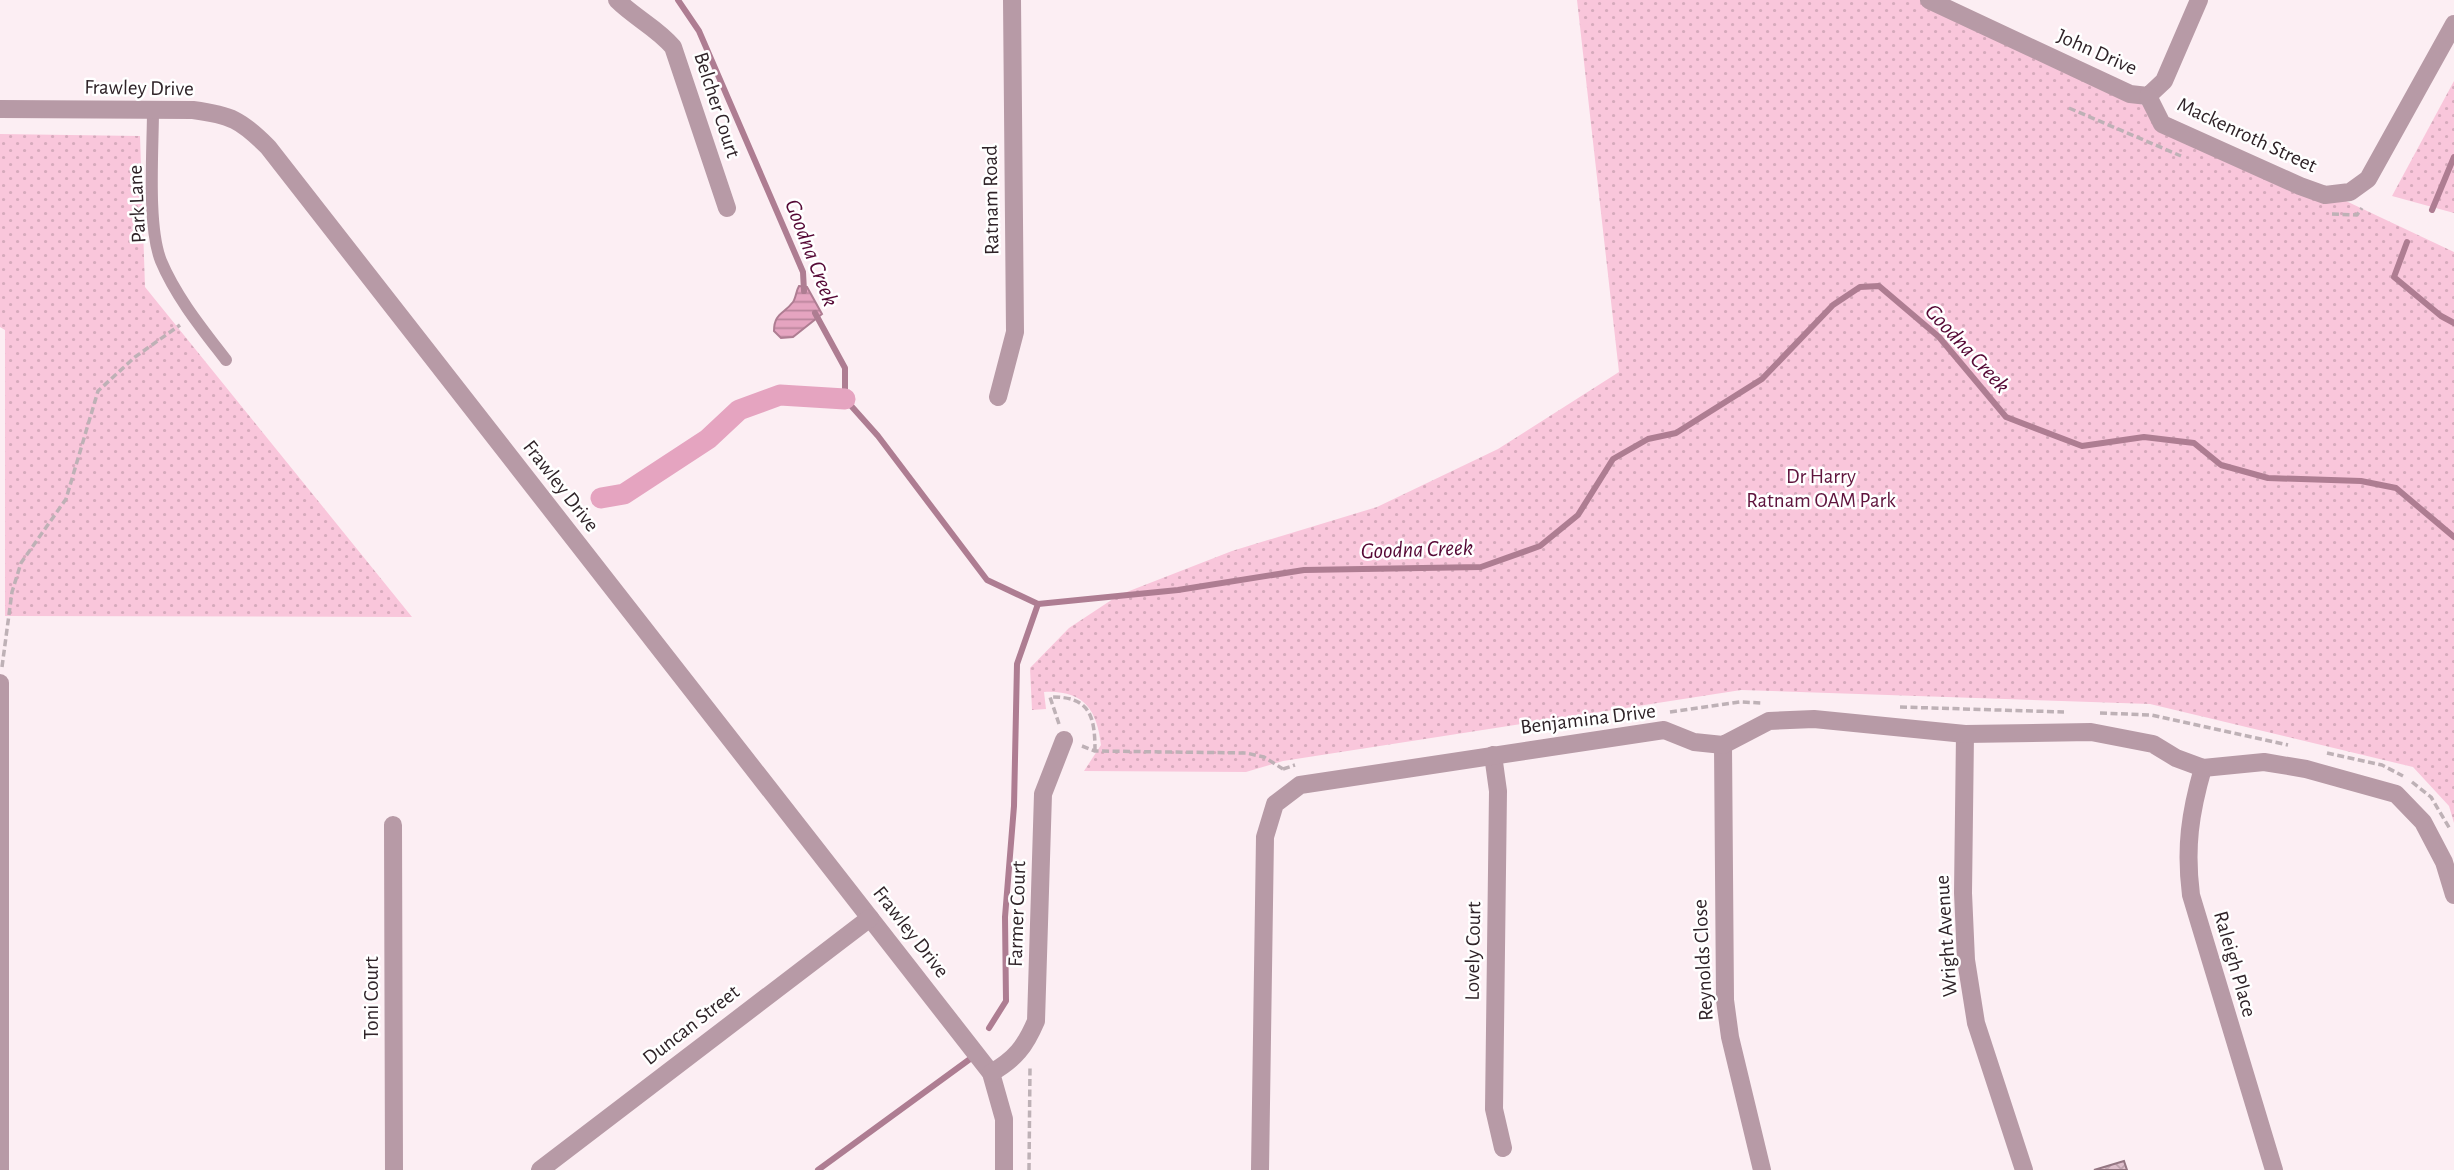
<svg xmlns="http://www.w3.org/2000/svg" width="2454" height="1170" font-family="'Alegreya Sans',sans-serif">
  <defs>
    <pattern id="park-dots" width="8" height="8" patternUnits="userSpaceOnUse" patternTransform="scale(1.75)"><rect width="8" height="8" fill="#f9c6db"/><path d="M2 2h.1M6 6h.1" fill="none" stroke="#d6aabc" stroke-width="1.8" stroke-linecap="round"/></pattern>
    <pattern id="water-rules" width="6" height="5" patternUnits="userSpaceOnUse" patternTransform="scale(1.75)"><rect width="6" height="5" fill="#e5a4c0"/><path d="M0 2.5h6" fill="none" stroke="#ba859c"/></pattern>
    <pattern id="building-cross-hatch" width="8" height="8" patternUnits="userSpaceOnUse" patternTransform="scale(1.75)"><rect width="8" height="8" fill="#debecb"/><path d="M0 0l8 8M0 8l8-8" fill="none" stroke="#bfa3ae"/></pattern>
  </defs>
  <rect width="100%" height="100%" fill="#fceef3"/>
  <g fill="url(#park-dots)">
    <path d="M1577,0H1920L2454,252V823L2449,806L2413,767L2150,704L1741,690L1283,761L1246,772L1084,771L1101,745C1097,709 1083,690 1044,692L1046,709L1032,710L1030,668L1069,628L1119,595L1232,551L1377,507L1498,449L1619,372Z"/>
    <polygon points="2454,81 2454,213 2392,196"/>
    <polygon points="0,134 140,136 145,287 412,617 5,616 5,330 0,327"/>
  </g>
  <path fill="url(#water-rules)" stroke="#ae7d92" stroke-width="2" d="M799,286L807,287L822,314L793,337L781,338L774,331C774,313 784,314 793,302C796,298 796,291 799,286Z"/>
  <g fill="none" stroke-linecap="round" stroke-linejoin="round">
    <g stroke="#ae7d92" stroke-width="6">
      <polyline points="678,0 699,31 803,272 804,291"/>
      <polyline points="2432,210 2454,157"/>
      <polyline points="2407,242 2394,277 2441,316 2454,323"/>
      <polyline points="815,313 845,368 845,399 878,436 987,580 1038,604 1178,590 1304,570 1481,567 1540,546 1578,515 1613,459 1648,439 1676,433 1762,379 1833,305 1860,287 1879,286 1939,337 2006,417 2082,446 2144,437 2194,443 2221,465 2268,478 2361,481 2396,488 2454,537"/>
      <polyline points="989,1028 1006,1001 1005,917 1014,806 1017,664 1038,604"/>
      <polyline points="818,1170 970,1059"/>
    </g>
    <polyline stroke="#e5a4c0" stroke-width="21" points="601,498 624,494 708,439 739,410 780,395 845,399"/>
  </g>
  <polygon fill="url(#building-cross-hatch)" stroke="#947682" stroke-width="2" points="2124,1161 2127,1170 2094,1170"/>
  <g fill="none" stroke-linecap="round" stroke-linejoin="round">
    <g stroke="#beb1b6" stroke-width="3.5" stroke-dasharray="7 3.5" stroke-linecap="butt">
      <polyline points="2069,108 2181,156"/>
      <polyline points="2332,214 2357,215 2362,208"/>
      <polyline points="2,667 12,592 21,563 66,499 98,391 135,357 180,325"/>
      <polyline points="1900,707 2064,712"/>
      <polyline points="1670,712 1740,702 1763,703"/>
      <polyline points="2100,713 2151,715 2288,745"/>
      <path d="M1059,724L1050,697C1090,696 1095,716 1095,751"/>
      <polyline points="1082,746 1095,751 1246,753 1264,757 1283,769"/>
      <polyline points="2327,753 2382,765 2403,776"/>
      <polyline points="1283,769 1295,765"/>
      <polyline points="2412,782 2431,797 2450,829"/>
      <polyline points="1029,1170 1030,1067"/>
    </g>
    <path stroke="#b79aa6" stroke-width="12" d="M153,110C153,149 147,226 161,261C176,297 203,330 226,360"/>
    <g stroke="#b79aa6" stroke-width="18">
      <path d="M617,0C635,18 657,28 673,47L727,208"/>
      <polyline points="1929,0 2130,94 2148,96 2164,81 2199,0"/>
      <polyline points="2148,96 2162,124 2300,186 2325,195 2350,192 2368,179 2454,24"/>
      <path d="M0,109L193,110C231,115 241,120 268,147L991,1073L1004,1119V1170"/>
      <polyline points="998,397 1015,332 1012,0"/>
      <polyline points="0,683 0,1170"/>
      <polyline points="1965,734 1963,893 1966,960 1976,1023 2024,1170"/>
      <polyline points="1723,745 1725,1000 1730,1037 1762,1170"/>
      <polyline points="1493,755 1498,791 1494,1109 1503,1148"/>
      <path d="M2203,768C2190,813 2185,848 2191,895L2274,1170"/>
      <polyline points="393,825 394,1170"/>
      <path d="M991,1073C1015,1059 1025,1047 1036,1021L1043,794L1064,740"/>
      <polyline points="540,1170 870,918"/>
      <polyline points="1260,1170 1265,837 1275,804 1300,785 1664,730 1694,742 1723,745 1769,721 1814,719 1965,734 2091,732 2153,744 2176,758 2203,768 2264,762 2306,769 2396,794 2423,822 2444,862 2454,895"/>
    </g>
  </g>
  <g text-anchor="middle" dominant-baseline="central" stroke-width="5" stroke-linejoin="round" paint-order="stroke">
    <g font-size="21" fill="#2f2328" stroke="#fff">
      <text transform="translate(2097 52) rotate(24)">John Drive</text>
      <text transform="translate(139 88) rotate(1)">Frawley Drive</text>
      <text transform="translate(717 105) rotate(72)">Belcher Court</text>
      <text transform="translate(2247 135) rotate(25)">Mackenroth Street</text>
      <text transform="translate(991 200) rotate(-91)">Ratnam Road</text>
      <text transform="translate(137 204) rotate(-93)">Park Lane</text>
      <text transform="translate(561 486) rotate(52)">Frawley Drive</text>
      <text transform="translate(1588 719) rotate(-7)">Benjamina Drive</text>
      <text transform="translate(1017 914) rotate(-88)">Farmer Court</text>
      <text transform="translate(911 932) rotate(52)">Frawley Drive</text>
      <text transform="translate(1946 936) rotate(-94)">Wright Avenue</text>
      <text transform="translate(1473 951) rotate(-89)">Lovely Court</text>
      <text transform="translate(1703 960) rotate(-93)">Reynolds Close</text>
      <text transform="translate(2235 964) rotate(74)">Raleigh Place</text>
      <text transform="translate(371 998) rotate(-90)">Toni Court</text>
      <text transform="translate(691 1025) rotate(-38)">Duncan Street</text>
    </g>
    <g font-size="21" fill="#5f143d" stroke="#fff">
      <text x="1821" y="476">Dr Harry<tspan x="1821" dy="24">Ratnam OAM Park</tspan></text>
    </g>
    <g font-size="23" font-style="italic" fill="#550835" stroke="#fff">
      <text transform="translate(811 253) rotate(69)">Goodna Creek</text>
      <text transform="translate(1967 349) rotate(47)">Goodna Creek</text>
      <text transform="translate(1417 550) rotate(-2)">Goodna Creek</text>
    </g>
  </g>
</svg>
